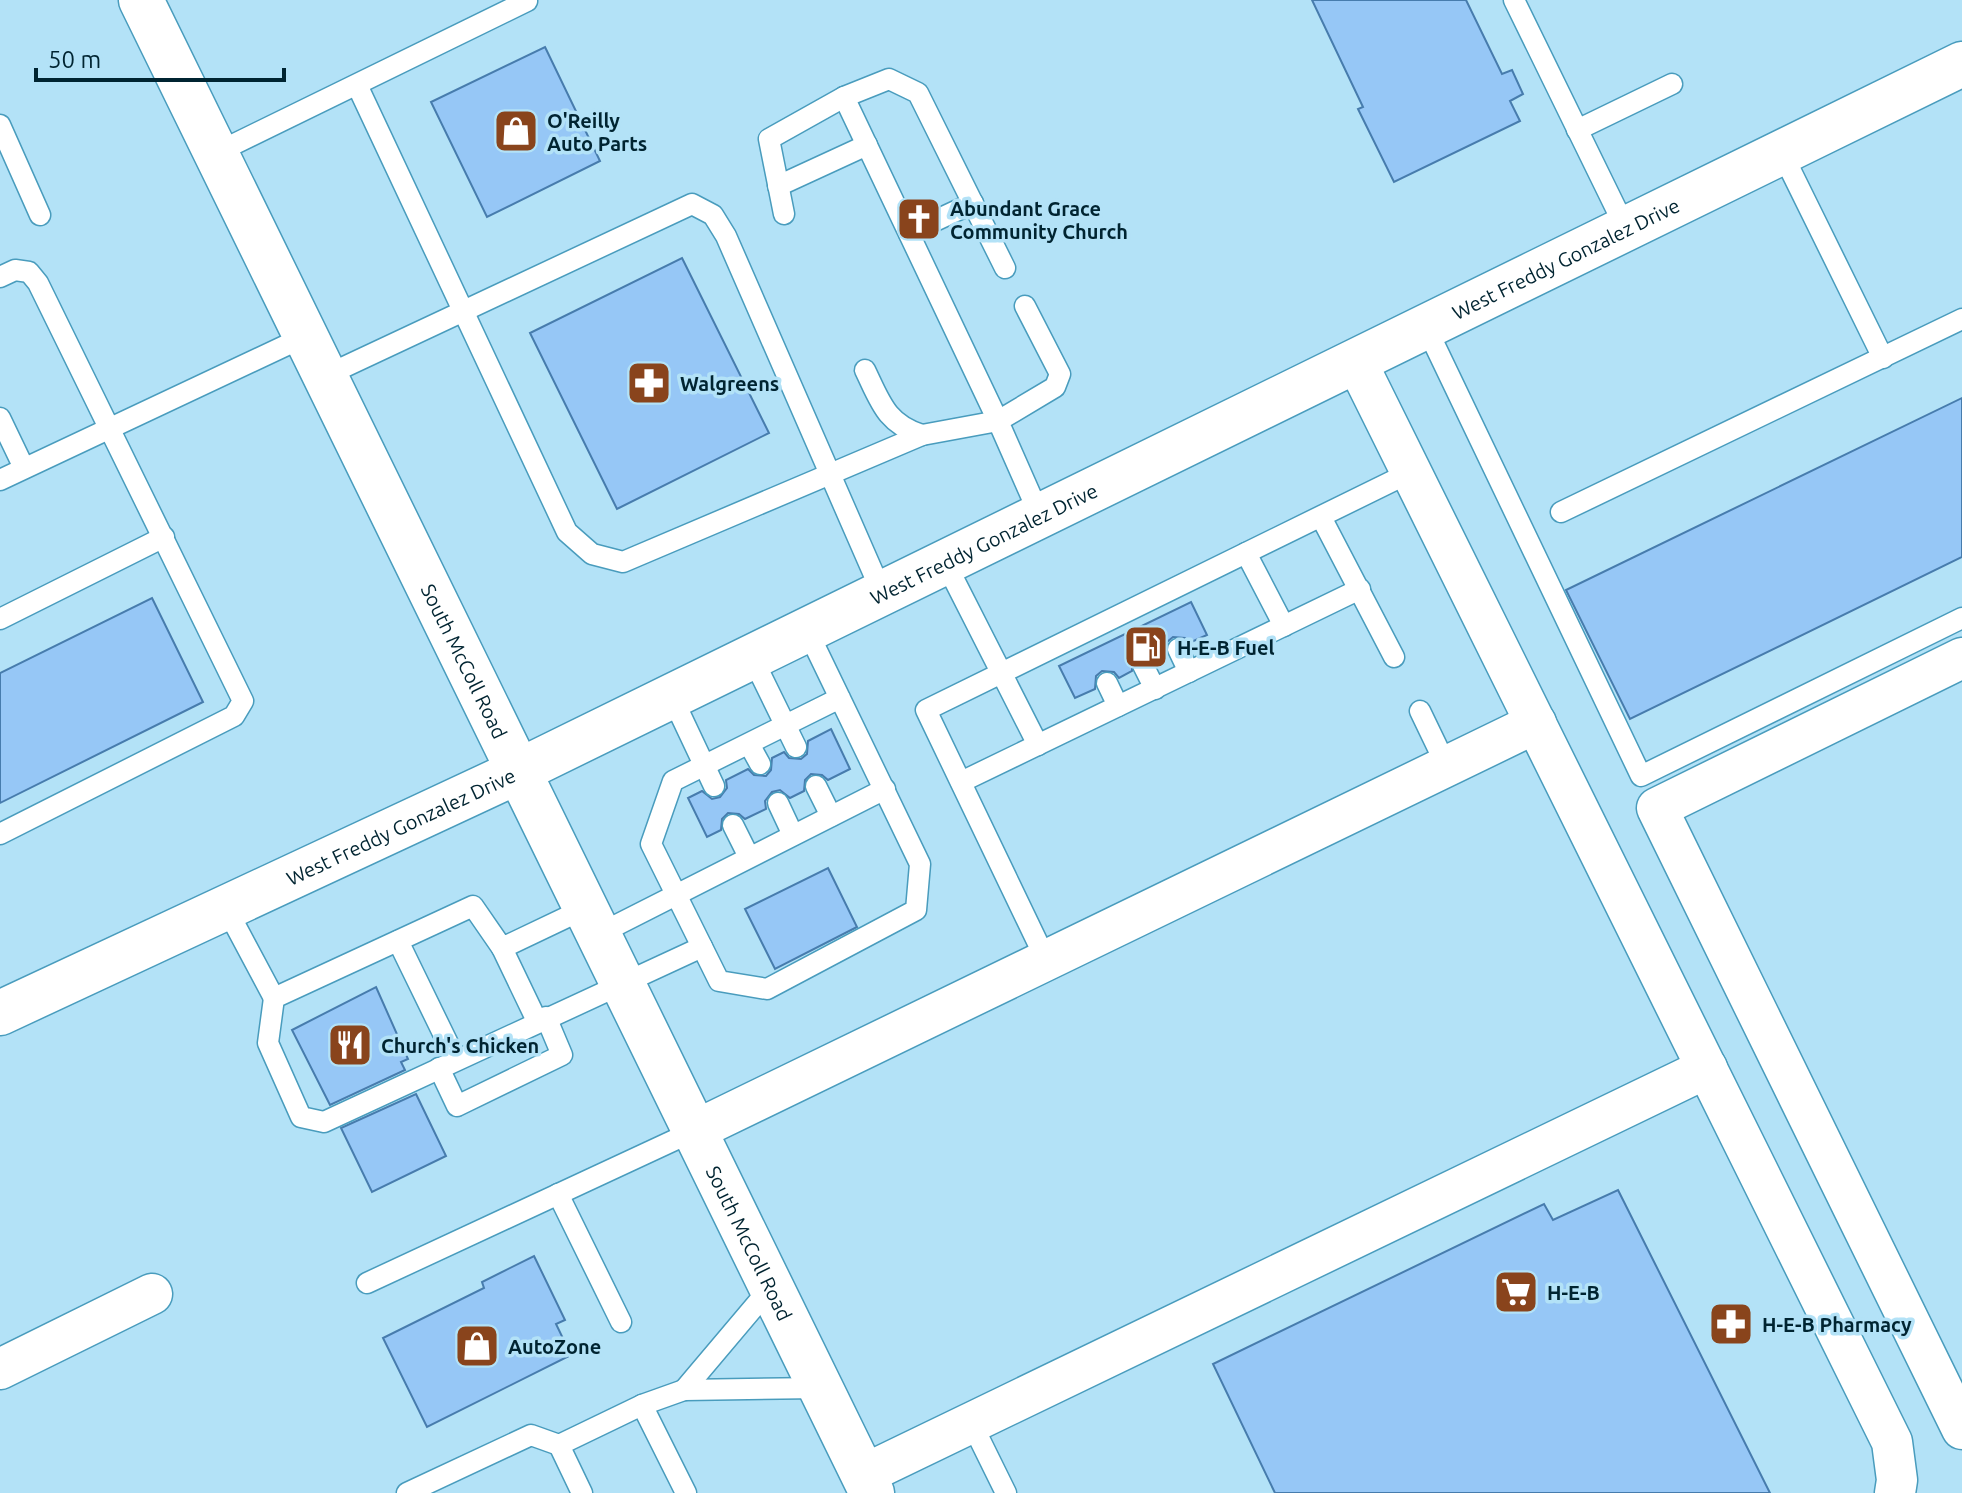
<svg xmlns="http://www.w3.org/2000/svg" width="1962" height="1493" font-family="Ubuntu,sans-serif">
  <rect width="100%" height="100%" fill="#b3e2f7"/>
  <g fill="#96c7f6" stroke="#477cad" stroke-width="2">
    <polygon points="1312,0 1466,0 1502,74 1512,70 1523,94 1510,101 1520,121 1394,182 1358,109 1363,107"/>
    <polygon points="545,47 600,161 487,217 431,102"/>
    <polygon points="682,258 769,433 617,509 530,333"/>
    <polygon points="1962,398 1962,557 1630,719 1566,590"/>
    <polygon points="152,598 203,702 0,803 0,673"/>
    <polygon points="1191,602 1207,635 1189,643 1185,638 1173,637 1167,642 1166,654 1155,660 1149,654 1138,653 1132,659 1132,671 1119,678 1114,672 1102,671 1096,676 1095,689 1075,698 1059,666"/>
    <polygon points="831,729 850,769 828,780 822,775 811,774 805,780 804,791 790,798 780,790 772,792 765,801 766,809 745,819 739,814 728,813 722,819 721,830 707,837 688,798 702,791 712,799 720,797 727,788 726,780 748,769 754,775 766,776 771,770 772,758 784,752 789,758 801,759 807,754 808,741"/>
    <polygon points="828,868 857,927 775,969 745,909"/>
    <polygon points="376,987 408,1059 401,1062 405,1070 330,1105 292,1030"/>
    <polygon points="416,1094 446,1156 372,1192 341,1128"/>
    <polygon points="1618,1190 1770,1493 1275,1493 1213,1364 1544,1204 1553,1220"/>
    <polygon points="534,1256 565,1320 556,1324 571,1355 427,1427 383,1338 484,1288 482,1282"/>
  </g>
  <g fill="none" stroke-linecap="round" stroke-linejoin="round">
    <g stroke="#499cbd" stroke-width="23">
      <g id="lane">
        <polyline points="1514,0 1626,229"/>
        <polyline points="357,85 567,532 592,554 623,562 922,435 998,421 844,97"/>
        <polyline points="0,125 40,215"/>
        <polyline points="1577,130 1672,84"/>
        <polyline points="216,153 527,1"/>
        <polyline points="1782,153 1883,358"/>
        <polyline points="778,186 867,145"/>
        <polyline points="784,214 769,139 844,97 889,79 918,93 1005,268"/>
        <polyline points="909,233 973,203"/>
        <polyline points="0,277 15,270 29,272 38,283 243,701 234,716 0,834"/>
        <polyline points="1025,306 1060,374 1055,387 998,421 1040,516"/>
        <polyline points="1426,327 1641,776 1962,618"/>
        <path d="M865,370C880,401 886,424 922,435"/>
        <polyline points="325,376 692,204 713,215 726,236 882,593"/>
        <polyline points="0,418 24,468"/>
        <polyline points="0,480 306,336"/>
        <polyline points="1561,512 1962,319"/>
        <polyline points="1321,517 1394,657"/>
        <polyline points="1246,553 1284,626"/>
        <polyline points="945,562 1038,745"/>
        <polyline points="0,619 164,537"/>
        <polyline points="807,630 920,864 916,910 767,989 719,981 651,844 673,781 840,698"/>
        <polyline points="1178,649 1189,672"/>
        <polyline points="752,657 796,747"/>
        <polyline points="1143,665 1155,689"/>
        <polyline points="1107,683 1118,706"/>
        <polyline points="672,697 714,786"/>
        <polyline points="1420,711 1446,765"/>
        <polyline points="749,744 760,764"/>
        <polyline points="961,782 1360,589"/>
        <polyline points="816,786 831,816"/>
        <polyline points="778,803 793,835"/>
        <polyline points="733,825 749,857"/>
        <polyline points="225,906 274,998"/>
        <polyline points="586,908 502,948 473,906 274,998 268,1043 301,1117 324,1122 702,947"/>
        <polyline points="599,934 885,789"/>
        <polyline points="398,941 456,1060"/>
        <polyline points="502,948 537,1021"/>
        <polyline points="1046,960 926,710 1411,472"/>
        <polyline points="439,1068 457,1106 562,1055 546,1017"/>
        <polyline points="558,1194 621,1322"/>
        <polyline points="367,1283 694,1131"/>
        <polyline points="684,1390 771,1287"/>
        <polyline points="971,1422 1006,1493"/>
        <polyline points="559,1445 582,1493"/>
        <polyline points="407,1493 531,1435 559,1445 642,1405"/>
        <polyline points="686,1493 642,1405 684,1390 820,1388"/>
      </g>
    </g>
    <g stroke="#499cbd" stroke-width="43">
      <g id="street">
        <polyline points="1356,361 1892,1442 1897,1480 1895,1493"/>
        <polyline points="1962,658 1657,808 1962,1429"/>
        <polyline points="694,1131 1536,723"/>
        <polyline points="0,1369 152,1294"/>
        <polyline points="863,1475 1707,1068"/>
      </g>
    </g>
    <g stroke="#499cbd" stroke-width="47">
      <g id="secondary">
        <path id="s1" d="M141,0L872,1493"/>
        <path id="s2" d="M0,1013L519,771L1962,64"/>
      </g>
    </g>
    <use href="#lane" stroke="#fff" stroke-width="20"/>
    <use href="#street" stroke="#fff" stroke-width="40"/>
    <use href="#secondary" stroke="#fff" stroke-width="44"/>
  </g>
  <defs>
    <g id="shop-square" transform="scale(2.3)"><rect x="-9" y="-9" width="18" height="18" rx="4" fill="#89441c" stroke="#b3e2f7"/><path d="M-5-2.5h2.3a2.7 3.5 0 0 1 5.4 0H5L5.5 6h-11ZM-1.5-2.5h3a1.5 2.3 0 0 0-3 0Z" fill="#fff"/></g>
    <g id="church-square" transform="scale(2.3)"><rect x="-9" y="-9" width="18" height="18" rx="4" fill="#89441c" stroke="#b3e2f7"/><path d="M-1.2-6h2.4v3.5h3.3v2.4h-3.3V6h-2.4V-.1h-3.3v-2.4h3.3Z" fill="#fff"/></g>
    <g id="pharmacy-square" transform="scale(2.3)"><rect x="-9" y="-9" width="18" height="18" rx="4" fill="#89441c" stroke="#b3e2f7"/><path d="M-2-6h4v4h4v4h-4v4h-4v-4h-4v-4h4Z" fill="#fff"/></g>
    <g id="fuel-square" transform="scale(2.3)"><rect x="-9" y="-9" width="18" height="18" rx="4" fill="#89441c" stroke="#b3e2f7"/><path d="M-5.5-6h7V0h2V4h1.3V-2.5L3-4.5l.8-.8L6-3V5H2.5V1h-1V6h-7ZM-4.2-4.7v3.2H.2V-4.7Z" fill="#fff"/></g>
    <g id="restaurant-square" transform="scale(2.3)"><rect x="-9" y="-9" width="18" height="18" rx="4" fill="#89441c" stroke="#b3e2f7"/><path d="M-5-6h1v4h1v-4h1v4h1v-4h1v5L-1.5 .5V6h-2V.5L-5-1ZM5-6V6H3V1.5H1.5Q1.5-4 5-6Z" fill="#fff"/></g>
    <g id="supermarket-square" transform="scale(2.3)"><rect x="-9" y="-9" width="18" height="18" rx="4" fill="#89441c" stroke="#b3e2f7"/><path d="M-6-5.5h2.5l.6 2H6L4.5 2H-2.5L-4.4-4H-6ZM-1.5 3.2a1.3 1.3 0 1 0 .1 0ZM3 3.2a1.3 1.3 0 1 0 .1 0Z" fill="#fff"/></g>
  </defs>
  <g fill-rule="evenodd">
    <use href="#shop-square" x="516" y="131"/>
    <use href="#church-square" x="919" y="219"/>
    <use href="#pharmacy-square" x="649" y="383"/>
    <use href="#fuel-square" x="1146" y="647"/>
    <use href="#restaurant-square" x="350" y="1045"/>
    <use href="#supermarket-square" x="1516" y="1292"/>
    <use href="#pharmacy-square" x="1731" y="1324"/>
    <use href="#shop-square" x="477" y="1346"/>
  </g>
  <g text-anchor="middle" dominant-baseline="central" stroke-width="7" stroke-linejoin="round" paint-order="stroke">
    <g font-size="20" font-weight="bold" fill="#002431" stroke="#b3e2f7" text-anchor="start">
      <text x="547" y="120">O'Reilly<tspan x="547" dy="23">Auto Parts</tspan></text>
      <text x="950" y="208">Abundant Grace<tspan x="950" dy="23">Community Church</tspan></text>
      <text x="680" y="383">Walgreens</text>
      <text x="1177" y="647">H-E-B Fuel</text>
      <text x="381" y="1045">Church's Chicken</text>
      <text x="1547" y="1292">H-E-B</text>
      <text x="1762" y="1324">H-E-B Pharmacy</text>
      <text x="508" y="1346">AutoZone</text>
    </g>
    <g font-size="20" fill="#002431" stroke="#b3e2f7">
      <text stroke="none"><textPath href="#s2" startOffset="1738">West Freddy Gonzalez Drive</textPath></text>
      <text stroke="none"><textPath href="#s2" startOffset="1090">West Freddy Gonzalez Drive</textPath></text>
      <text stroke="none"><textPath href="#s1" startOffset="736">South McColl Road</textPath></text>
      <text stroke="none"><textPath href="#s2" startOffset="442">West Freddy Gonzalez Drive</textPath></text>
      <text stroke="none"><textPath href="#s1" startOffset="1384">South McColl Road</textPath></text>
    </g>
  </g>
  <path d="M36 68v12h248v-12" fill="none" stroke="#002431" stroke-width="4"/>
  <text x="48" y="68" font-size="24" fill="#002431" stroke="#b3e2f7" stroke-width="6" paint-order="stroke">50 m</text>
</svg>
